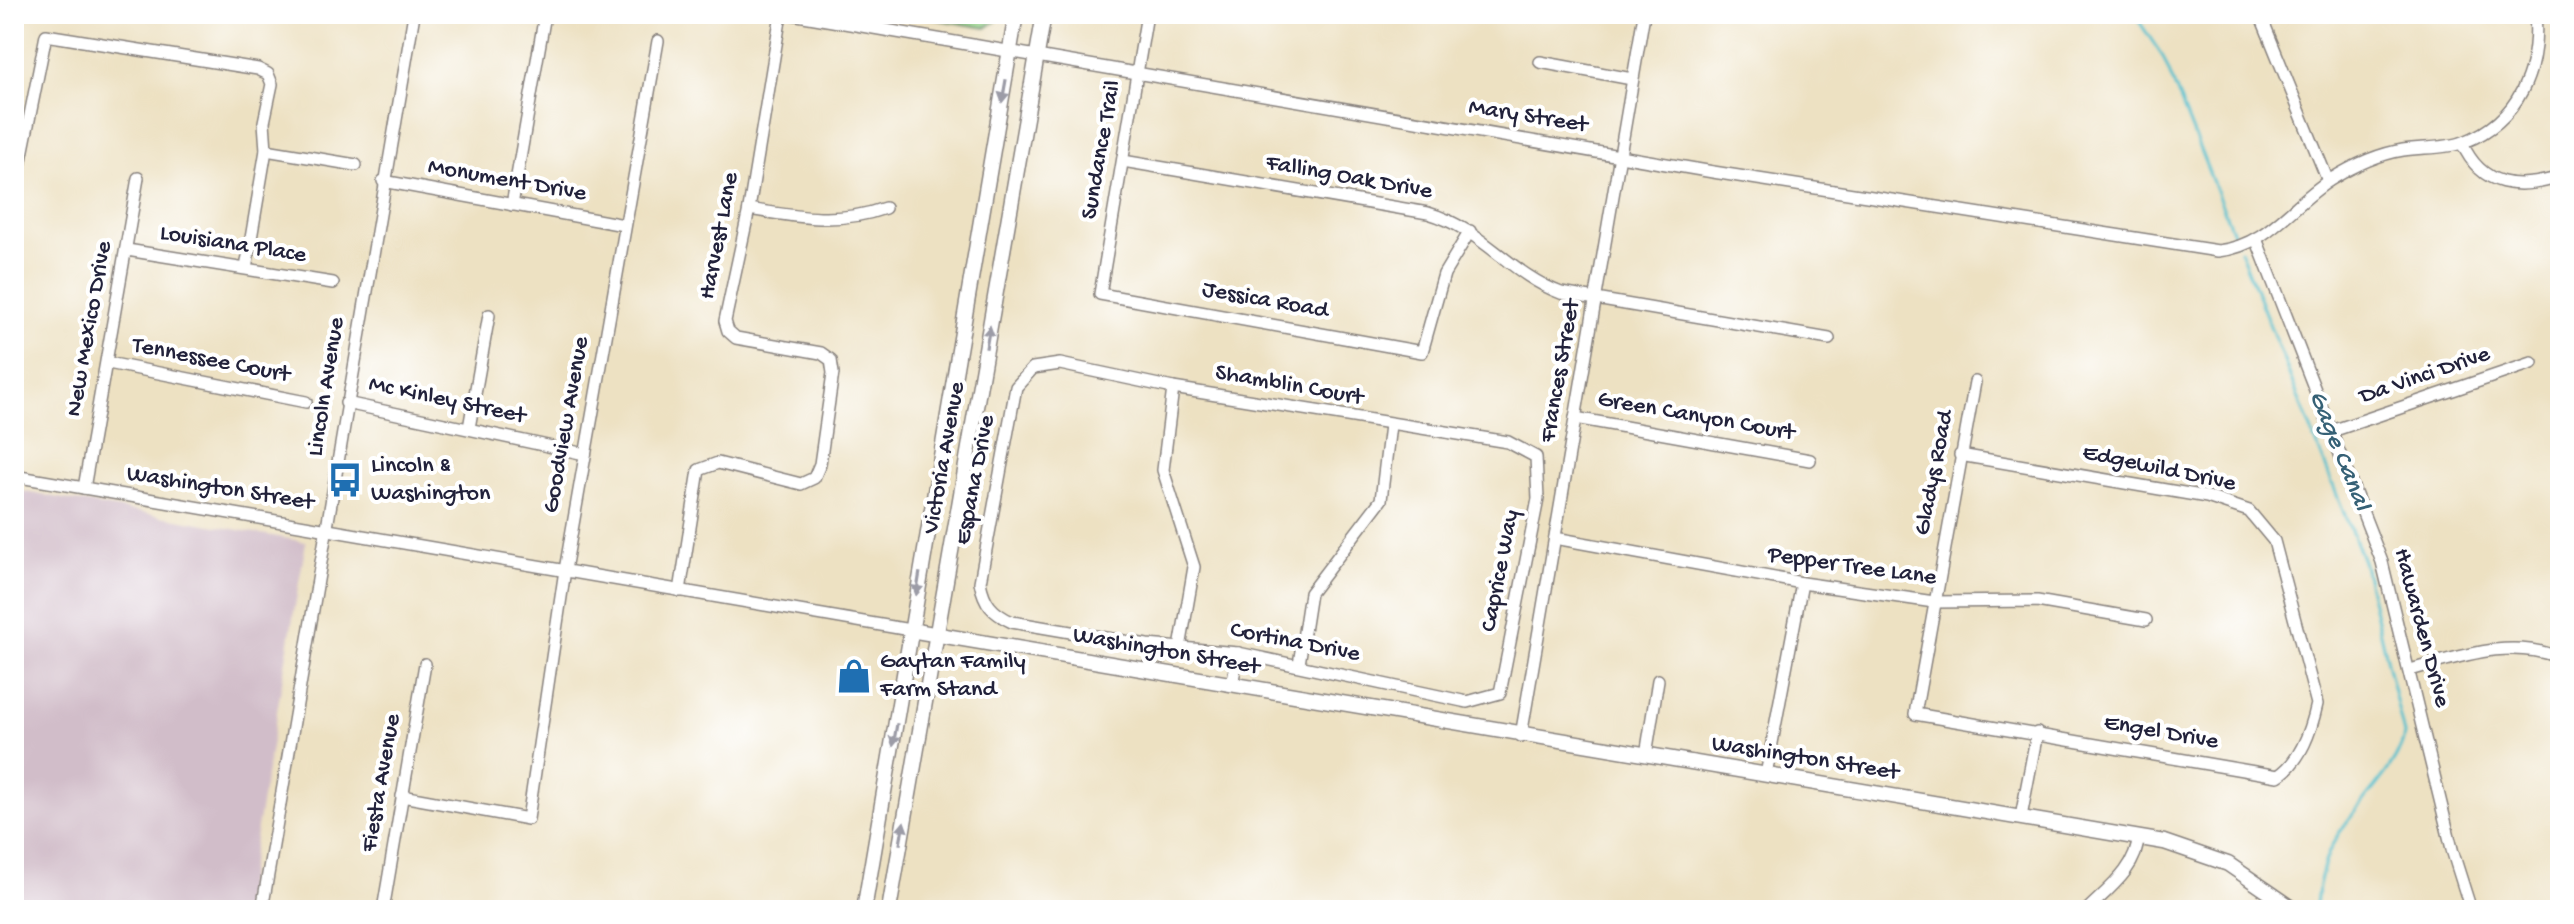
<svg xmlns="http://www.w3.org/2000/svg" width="2574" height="924" font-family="'Gochi Hand',sans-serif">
  <defs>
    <pattern id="park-crowns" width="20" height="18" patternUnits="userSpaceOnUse" patternTransform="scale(2)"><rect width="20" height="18" fill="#93d085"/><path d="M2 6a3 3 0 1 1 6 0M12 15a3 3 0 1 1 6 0" fill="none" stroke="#7eb274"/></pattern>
  </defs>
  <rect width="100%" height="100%" fill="#fff"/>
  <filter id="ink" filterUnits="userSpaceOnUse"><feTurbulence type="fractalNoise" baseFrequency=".0125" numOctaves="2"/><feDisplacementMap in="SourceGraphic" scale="16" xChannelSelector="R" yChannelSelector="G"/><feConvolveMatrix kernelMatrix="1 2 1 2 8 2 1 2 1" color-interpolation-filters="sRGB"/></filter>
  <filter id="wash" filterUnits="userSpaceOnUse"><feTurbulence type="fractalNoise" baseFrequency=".006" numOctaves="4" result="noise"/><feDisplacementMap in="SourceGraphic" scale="32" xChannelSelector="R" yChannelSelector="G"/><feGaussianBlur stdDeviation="1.8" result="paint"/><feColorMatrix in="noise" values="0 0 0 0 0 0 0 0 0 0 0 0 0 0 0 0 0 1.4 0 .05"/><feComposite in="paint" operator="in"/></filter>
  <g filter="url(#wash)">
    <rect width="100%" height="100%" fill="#ede1c2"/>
    <polygon fill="#d1bdc9" points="14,490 306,542 243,910 14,910"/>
    <polygon fill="url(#park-crowns)" stroke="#5a7960" stroke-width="2" points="904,14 999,14 998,20 986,28"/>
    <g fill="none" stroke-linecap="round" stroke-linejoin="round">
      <g stroke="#54c0ce" stroke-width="3">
        <polyline points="2134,14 2163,57 2237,243"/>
        <path d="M2240,250L2363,561L2404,734C2401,766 2353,808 2336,838C2324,858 2319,881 2316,904"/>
      </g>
    </g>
  </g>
  <g filter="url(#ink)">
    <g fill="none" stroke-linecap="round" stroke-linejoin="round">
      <g stroke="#88827e" stroke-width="14">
        <g id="minor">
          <path d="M792,14L1713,172L2218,251C2267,246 2291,205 2330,180C2351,167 2378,154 2403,150C2422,147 2446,149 2464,142C2519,121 2540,69 2535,14"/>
          <polyline points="1147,14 1100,294 1422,352 1444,274 1470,231"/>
          <polyline points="2260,14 2328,181"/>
          <polyline points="1540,62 1632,79"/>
          <path d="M2462,143C2482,188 2518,190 2560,177"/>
          <polyline points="266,150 356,165"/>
          <path d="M1123,161L1428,213C1481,228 1510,274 1561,293L1829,339"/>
          <polyline points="383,181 624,225"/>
          <polyline points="14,195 46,35 258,69 268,74 272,84 264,122 266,150 246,268"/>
          <polyline points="512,205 544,20"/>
          <path d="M749,209C797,217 838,225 885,208"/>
          <polyline points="2257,241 2382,562 2453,853 2471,910"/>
          <polyline points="127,250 333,283"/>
          <polyline points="108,363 306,402"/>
          <path d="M1060,364L1173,388L1508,442L1536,457L1538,499L1500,693L1467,702L1238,653L1147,645L1012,622C992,613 984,603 980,582L1016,387L1033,368Z"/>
          <polyline points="1173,388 1163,470 1194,567 1180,648"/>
          <polyline points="346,403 585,454"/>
          <polyline points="1575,418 1810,460"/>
          <polyline points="469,428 489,315"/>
          <polyline points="2332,431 2532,363"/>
          <path d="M1960,455L2207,497L2249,511L2274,541L2317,704C2311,731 2301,761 2278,776L1915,714L1975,382"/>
          <polyline points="14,476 910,630"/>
          <polyline points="84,488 138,178"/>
          <polyline points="1555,538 1802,583 1934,602 2037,601 2146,620"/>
          <polyline points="680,591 699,470 718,463 801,484 814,478 820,464 833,373 831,360 821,353 736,338 728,331 725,321 749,209 781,14"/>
          <polyline points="1299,664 1310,593 1381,500 1390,425"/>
          <path d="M2410,670C2459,657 2511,637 2560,658"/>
          <polyline points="1232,685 1238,653"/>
          <polyline points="1521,736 1644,14"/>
          <polyline points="1646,755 1658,680"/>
          <polyline points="1766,775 1802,583"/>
          <polyline points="402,796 528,819 565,570 658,41"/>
          <polyline points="2021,817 2037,733"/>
          <polyline points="262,910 414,14"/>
          <polyline points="383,910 425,664"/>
          <path d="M2087,910C2107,890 2138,868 2138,837"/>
        </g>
      </g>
      <g stroke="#88827e" stroke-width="17">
        <g id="major">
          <polyline points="910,630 2164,842 2228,864 2295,910"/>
          <polyline points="864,910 1016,14"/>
          <polyline points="889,910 1044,14"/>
        </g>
      </g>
      <use href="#minor" stroke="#fff" stroke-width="11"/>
      <use href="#major" stroke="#fff" stroke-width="14"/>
    </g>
    <defs><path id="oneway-solid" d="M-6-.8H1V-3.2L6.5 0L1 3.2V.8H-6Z" transform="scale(2)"/></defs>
    <g fill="#9c9ca7">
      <use href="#oneway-solid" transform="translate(1004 91) rotate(100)"/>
      <use href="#oneway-solid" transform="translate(988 337) rotate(-80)"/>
      <use href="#oneway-solid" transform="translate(918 584) rotate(99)"/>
      <use href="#oneway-solid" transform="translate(895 735) rotate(100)"/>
      <use href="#oneway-solid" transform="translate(902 833) rotate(-80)"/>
    </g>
  </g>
  <defs>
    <g id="bus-bare" transform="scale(2.76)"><path d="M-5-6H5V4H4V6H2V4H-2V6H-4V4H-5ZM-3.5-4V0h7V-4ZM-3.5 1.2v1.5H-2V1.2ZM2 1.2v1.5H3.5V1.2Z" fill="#1f6fb2" stroke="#fff" stroke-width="2.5" paint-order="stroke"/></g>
    <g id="shop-bare" transform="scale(2.76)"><path d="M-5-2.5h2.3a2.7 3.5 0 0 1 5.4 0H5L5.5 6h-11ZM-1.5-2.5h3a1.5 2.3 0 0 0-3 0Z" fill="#1f6fb2" stroke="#fff" stroke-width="2.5" paint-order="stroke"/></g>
  </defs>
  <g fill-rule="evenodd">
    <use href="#bus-bare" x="345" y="480"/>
    <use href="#shop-bare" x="854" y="676"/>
  </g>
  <g text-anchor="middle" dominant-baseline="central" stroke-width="8" stroke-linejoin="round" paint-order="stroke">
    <g font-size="24" fill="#22223b" stroke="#fff">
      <text transform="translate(1528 117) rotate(9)">Mary Street</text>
      <text transform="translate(1102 150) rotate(-80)">Sundance Trail</text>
      <text transform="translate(1349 178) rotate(10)">Falling Oak Drive</text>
      <text transform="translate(507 181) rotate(10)">Monument Drive</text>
      <text transform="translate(720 236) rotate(-79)">Harvest Lane</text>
      <text transform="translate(233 245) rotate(9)">Louisiana Place</text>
      <text transform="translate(1265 301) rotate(10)">Jessica Road</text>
      <text transform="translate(90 329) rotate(-80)">New Mexico Drive</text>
      <text transform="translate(211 361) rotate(11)">Tennessee Court</text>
      <text transform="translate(1561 371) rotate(-80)">Frances Street</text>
      <text transform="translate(2425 376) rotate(-19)">Da Vinci Drive</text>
      <text transform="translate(1289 386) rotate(10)">Shamblin Court</text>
      <text transform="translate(327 387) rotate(-81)">Lincoln Avenue</text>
      <text transform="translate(447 401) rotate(12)">Mc Kinley Street</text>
      <text transform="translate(1696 417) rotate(10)">Green Canyon Court</text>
      <text transform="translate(567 425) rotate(-80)">Goodview Avenue</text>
      <text transform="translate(945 458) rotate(-80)">Victoria Avenue</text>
      <text transform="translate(2159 469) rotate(12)">Edgewild Drive</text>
      <text transform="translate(1935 473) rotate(-79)">Gladys Road</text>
      <text transform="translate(976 480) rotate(-79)">Espana Drive</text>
      <text transform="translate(220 489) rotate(9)">Washington Street</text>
      <text transform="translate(1852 567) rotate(8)">Pepper Tree Lane</text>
      <text transform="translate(1501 571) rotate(-79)">Caprice Way</text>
      <text transform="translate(2421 628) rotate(75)">Hawarden Drive</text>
      <text transform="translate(1295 643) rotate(11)">Cortina Drive</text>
      <text transform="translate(1166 652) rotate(10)">Washington Street</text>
      <text transform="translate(2161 733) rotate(10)">Engel Drive</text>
      <text transform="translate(1805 759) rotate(9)">Washington Street</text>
      <text transform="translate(382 783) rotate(-80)">Fiesta Avenue</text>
    </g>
    <g font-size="24" fill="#22223b" stroke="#fff" text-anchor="start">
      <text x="371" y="466">Lincoln &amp;<tspan x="371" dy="28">Washington</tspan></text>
      <text x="880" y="662">Gaytan Family<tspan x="880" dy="28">Farm Stand</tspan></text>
    </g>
    <g font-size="26" font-style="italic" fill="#366176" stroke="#fff">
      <text transform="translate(2338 451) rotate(68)">Gage Canal</text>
    </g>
  </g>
  <rect width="2574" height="924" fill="none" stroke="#fff" stroke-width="48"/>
</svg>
